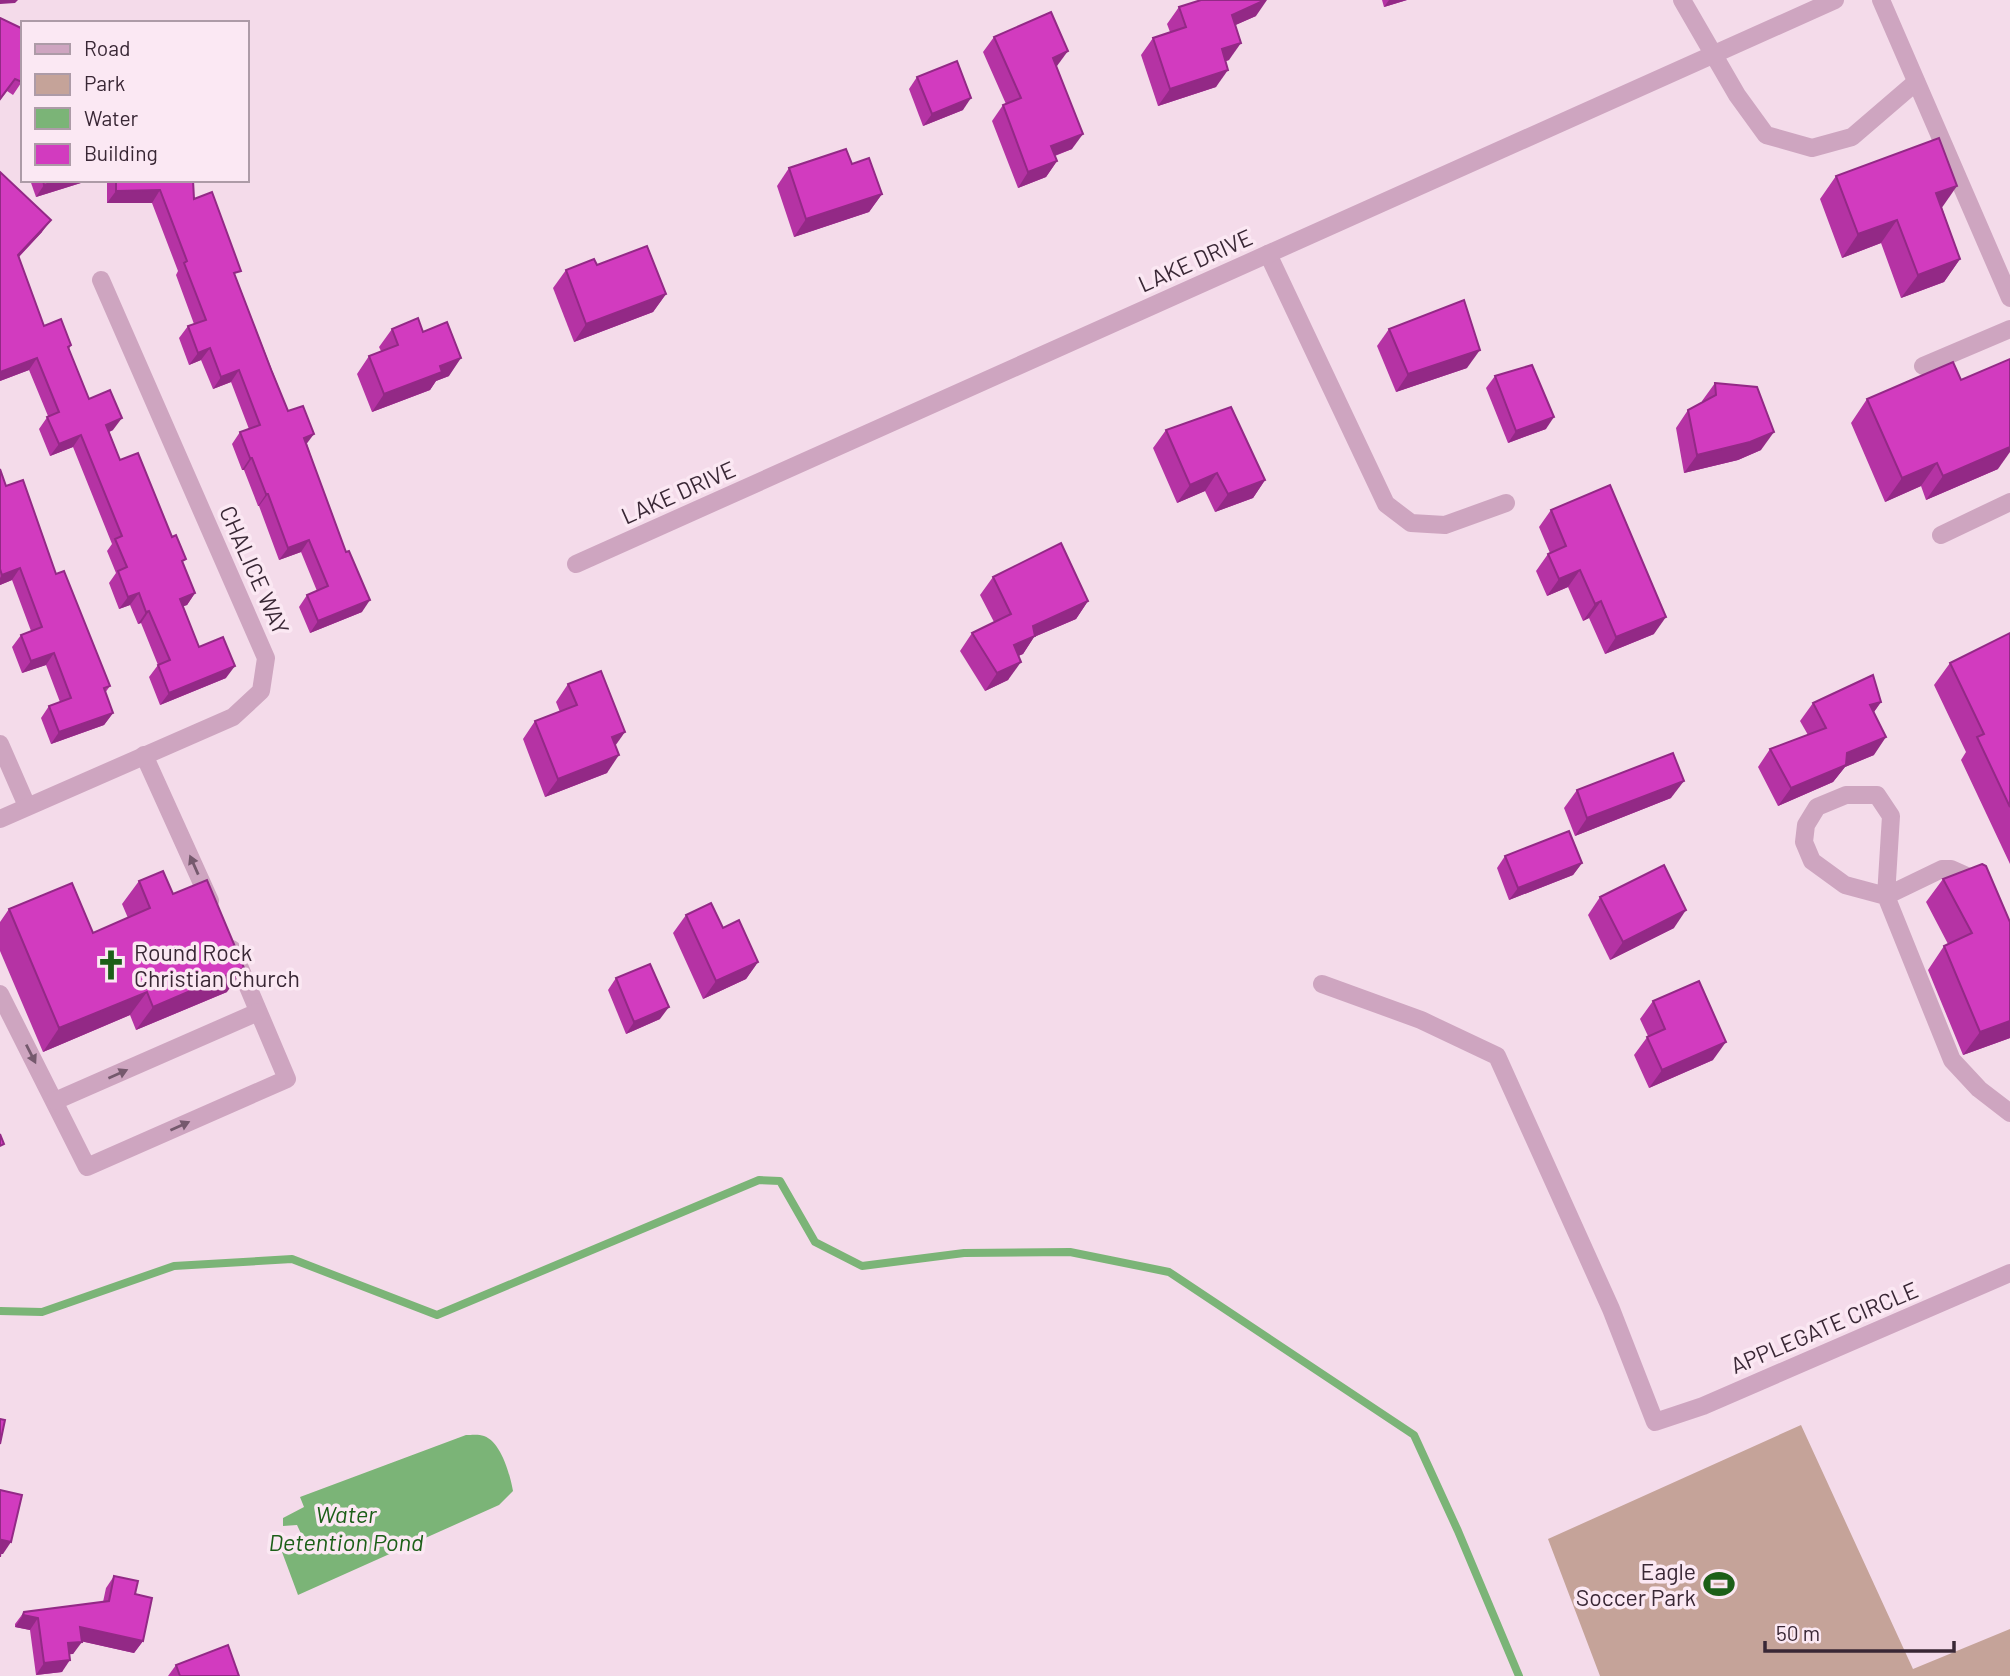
<svg xmlns="http://www.w3.org/2000/svg" width="2010" height="1676" font-family="Barlow,sans-serif">
  <rect width="100%" height="100%" fill="#f4dbea"/>
  <polygon fill="#c5a399" points="1801,1425 1913,1669 2010,1629 2010,1676 1600,1676 1548,1539"/>
  <path fill="#7bb477" d="M466,1435C471,1435 479,1434 484,1436C501,1442 510,1474 513,1491L499,1505L298,1595L282,1552L306,1544L297,1525L283,1526V1518L304,1507L300,1497Z"/>
  <g fill="none" stroke-linecap="round" stroke-linejoin="round">
    <polyline stroke="#7bb477" stroke-width="8" points="0,1311 42,1312 174,1266 292,1259 437,1315 759,1180 780,1181 815,1242 862,1266 964,1253 1070,1252 1169,1272 1414,1435 1458,1531 1519,1676"/>
    <g stroke="#cea5c0" stroke-width="18">
      <polyline points="1682,0 1737,95 1766,135 1812,148 1852,137 1916,82"/>
      <polyline points="1881,0 2010,298"/>
      <polyline points="1268,254 1386,504 1411,523 1445,525 1506,503"/>
      <polyline points="1923,366 2010,329"/>
      <polyline points="1941,535 2010,502"/>
      <polyline points="576,564 1835,0"/>
      <polyline points="0,744 27,806"/>
      <polyline points="144,755 210,901"/>
      <polyline points="0,819 233,717 261,691 266,658 101,280"/>
      <polyline points="1980,882 1951,869 1942,869 1886,896 1845,885 1812,861 1804,842 1806,825 1817,807 1846,795 1877,795 1891,816 1886,896 1952,1060 1979,1089 2010,1113"/>
      <polyline points="1322,984 1421,1020 1497,1056 1611,1309 1655,1422 1703,1406 2010,1273"/>
      <polyline points="0,994 87,1167 287,1079 232,949"/>
      <polyline points="55,1101 258,1012"/>
    </g>
  </g>
  <g fill="#b533a4">
    <polygon points="1382,0 1407,0 1384,7"/>
    <polygon points="1179,7 1256,16 1235,25 1229,60 1226,61 1216,87 1158,106 1141,55 1153,38 1170,32 1167,24"/>
    <polygon points="0,18 23,80 13,95 7,91 0,100"/>
    <polygon points="994,37 1057,66 1057,67 1072,149 1055,156 1057,161 1046,177 1018,188 992,121 1003,105 1006,104 983,52"/>
    <polygon points="917,77 963,110 923,126 909,89"/>
    <polygon points="852,164 882,194 869,212 794,237 777,186 789,168"/>
    <polygon points="0,172 42,232 19,257 44,326 71,345 69,349 89,399 113,430 109,432 120,460 183,563 195,593 187,605 183,606 199,647 226,678 160,705 149,677 158,665 141,623 138,624 130,605 119,609 109,583 116,573 107,551 112,544 73,447 50,456 39,429 48,416 29,370 0,381"/>
    <polygon points="1836,176 1942,208 1960,259 1944,282 1901,298 1881,243 1842,258 1820,199"/>
    <polygon points="30,180 86,180 84,182 36,197"/>
    <polygon points="107,180 193,180 194,199 236,278 288,411 307,444 362,612 310,633 299,607 307,595 317,591 301,552 279,560 259,506 258,506 244,470 242,470 232,444 240,432 249,429 231,382 213,389 201,360 189,365 179,338 188,326 194,324 176,275 178,271 152,203 107,203"/>
    <polygon points="597,265 666,294 653,312 574,342 553,288 566,270"/>
    <polygon points="392,329 423,332 449,376 436,381 430,390 372,412 357,374 369,356 381,351 379,347"/>
    <polygon points="1389,329 1467,368 1396,392 1377,346"/>
    <polygon points="1495,376 1546,429 1508,443 1486,388"/>
    <polygon points="1715,383 1761,450 1738,460 1684,473 1676,428 1688,410 1702,403 1702,401"/>
    <polygon points="1867,399 1998,469 1926,500 1921,486 1885,502 1851,423"/>
    <polygon points="1166,430 1265,480 1253,498 1215,512 1205,491 1177,503 1153,448"/>
    <polygon points="0,469 6,486 56,574 110,686 105,693 113,713 104,725 51,744 41,718 49,706 60,702 46,665 22,673 12,647 21,635 31,631 12,580 0,585"/>
    <polygon points="1551,510 1654,634 1605,654 1589,618 1583,621 1568,587 1547,596 1536,571 1548,554 1550,553 1539,527"/>
    <polygon points="993,577 1088,601 1076,619 1034,637 1023,654 1018,656 1008,680 985,691 960,651 972,633 994,622 980,595"/>
    <polygon points="2010,633 2010,864 1961,760 1966,752 1934,685 1950,663"/>
    <polygon points="568,684 615,745 607,773 545,797 523,739 535,721 560,712 556,702"/>
    <polygon points="1881,702 1874,712 1874,755 1845,767 1833,782 1778,806 1758,767 1770,749 1808,735 1800,721 1813,703"/>
    <polygon points="1577,790 1671,798 1575,836 1564,808"/>
    <polygon points="1505,856 1582,863 1573,875 1509,900 1497,868"/>
    <polygon points="1943,879 2010,922 2010,1038 1963,1055 1928,970 1944,946 1948,944 1926,902"/>
    <polygon points="139,881 173,894 227,992 136,1030 130,1015 43,1052 0,951 0,922 9,909 93,933 128,918 122,904"/>
    <polygon points="1600,897 1674,928 1610,960 1588,915"/>
    <polygon points="686,915 723,928 758,962 746,979 703,999 673,933"/>
    <polygon points="616,978 660,1019 626,1034 608,990"/>
    <polygon points="1653,1001 1713,1060 1649,1088 1634,1055 1648,1036 1640,1019"/>
    <polygon points="114,1576 135,1594 143,1641 134,1653 81,1641 73,1654 69,1654 62,1672 36,1675 30,1630 15,1627 15,1624 24,1612 103,1602 106,1588"/>
    <polygon points="176,1665 239,1676 168,1676"/>
  </g>
  <g fill="#932986">
    <polygon points="0,0 18,0 15,3 0,4"/>
    <polygon points="1265,0 1267,0 1256,16 1220,32 1232,15"/>
    <polygon points="1389,0 1407,0 1384,7"/>
    <polygon points="1241,43 1229,60 1210,66 1222,49"/>
    <polygon points="1068,51 1057,66 1042,73 1053,58"/>
    <polygon points="1228,70 1216,87 1158,106 1170,89"/>
    <polygon points="971,98 963,110 923,126 932,114"/>
    <polygon points="1083,134 1072,149 1040,161 1051,146"/>
    <polygon points="1057,161 1046,177 1018,188 1028,172"/>
    <polygon points="60,180 86,180 84,182 36,197 44,185"/>
    <polygon points="1957,186 1941,209 1936,193"/>
    <polygon points="160,190 152,203 107,203 116,191"/>
    <polygon points="882,194 869,212 794,237 806,219"/>
    <polygon points="51,220 42,232 9,267 18,255"/>
    <polygon points="1897,220 1881,243 1842,258 1858,234"/>
    <polygon points="1960,259 1944,282 1901,298 1918,275"/>
    <polygon points="666,294 653,312 574,342 586,324"/>
    <polygon points="210,348 201,360 189,365 198,353"/>
    <polygon points="1480,350 1467,368 1396,392 1408,374"/>
    <polygon points="37,358 29,370 0,381 0,372"/>
    <polygon points="461,358 449,376 436,381 430,390 372,412 384,394 440,366"/>
    <polygon points="239,370 231,382 213,389 221,377"/>
    <polygon points="1554,417 1546,429 1508,443 1516,431"/>
    <polygon points="122,418 113,430 98,437 106,425"/>
    <polygon points="2010,431 2010,452 1998,469 1926,500 1943,476"/>
    <polygon points="1774,432 1761,450 1738,460 1684,473 1697,455"/>
    <polygon points="314,434 305,446 304,438"/>
    <polygon points="81,435 73,447 50,456 59,444"/>
    <polygon points="250,458 252,458 244,470 242,470"/>
    <polygon points="1937,463 1921,486 1885,502 1902,478"/>
    <polygon points="1217,473 1205,491 1177,503 1190,485"/>
    <polygon points="1265,480 1253,498 1215,512 1228,494"/>
    <polygon points="266,494 268,494 259,506 258,506"/>
    <polygon points="309,540 301,552 279,560 288,548"/>
    <polygon points="20,568 12,580 0,585 0,578 2,575"/>
    <polygon points="1580,570 1568,587 1547,596 1559,579"/>
    <polygon points="139,593 130,605 119,609 128,597"/>
    <polygon points="195,593 187,605 171,611 180,599"/>
    <polygon points="370,600 362,612 310,633 318,621"/>
    <polygon points="1088,601 1076,619 1034,637 1023,654 1002,663 1014,645 1033,626"/>
    <polygon points="1601,601 1589,618 1583,621 1595,604"/>
    <polygon points="149,611 141,623 138,624 146,612"/>
    <polygon points="1666,617 1654,634 1605,654 1616,637"/>
    <polygon points="54,653 46,665 22,673 31,661"/>
    <polygon points="1021,662 1008,680 985,691 997,673"/>
    <polygon points="235,666 226,678 160,705 169,693"/>
    <polygon points="1881,702 1868,720 1870,705"/>
    <polygon points="113,713 104,725 51,744 59,732"/>
    <polygon points="625,732 613,749 612,737"/>
    <polygon points="1886,737 1874,755 1845,767 1833,782 1778,806 1791,788 1847,753"/>
    <polygon points="619,755 607,773 545,797 558,779"/>
    <polygon points="1684,781 1671,798 1575,836 1587,818"/>
    <polygon points="1582,863 1573,875 1509,900 1518,888"/>
    <polygon points="1686,910 1674,928 1610,960 1623,942"/>
    <polygon points="758,962 746,979 703,999 716,981"/>
    <polygon points="244,968 227,992 136,1030 153,1007"/>
    <polygon points="147,992 130,1015 43,1052 59,1028"/>
    <polygon points="669,1007 660,1019 626,1034 634,1022"/>
    <polygon points="2010,1021 2010,1038 1963,1055 1980,1032"/>
    <polygon points="1726,1042 1713,1060 1649,1088 1662,1070"/>
    <polygon points="2,1540 11,1542 3,1554 0,1554"/>
    <polygon points="23,1615 38,1618 30,1630 15,1627"/>
    <polygon points="80,1627 143,1641 134,1653 71,1639"/>
    <polygon points="82,1642 73,1654 60,1655 68,1643"/>
    <polygon points="70,1660 62,1672 36,1675 44,1663"/>
  </g>
  <g fill="#d23bbf" stroke="#932986" stroke-width="2">
    <polygon points="1201,0 1265,0 1232,15 1241,43 1222,49 1228,70 1170,89 1153,38 1186,27 1179,7"/>
    <polygon points="1051,12 1068,51 1053,58 1083,134 1051,146 1057,161 1028,172 1003,105 1021,98 994,37"/>
    <polygon points="0,18 23,29 23,80 22,82 15,79 0,99"/>
    <polygon points="957,61 971,98 932,114 917,77"/>
    <polygon points="1939,138 1957,186 1936,193 1960,259 1918,275 1897,220 1858,234 1836,176"/>
    <polygon points="846,149 852,164 869,158 882,194 806,219 789,168"/>
    <polygon points="0,172 51,220 18,255 44,326 61,319 71,345 68,347 89,399 110,390 122,418 106,425 120,460 138,453 172,537 176,535 186,559 182,561 195,593 180,599 199,647 223,637 235,666 169,693 158,665 170,660 149,611 146,612 139,593 128,597 118,571 127,567 115,539 122,536 81,435 59,444 47,417 59,412 37,358 0,372"/>
    <polygon points="43,180 60,180 44,185"/>
    <polygon points="116,180 193,180 194,199 212,192 241,271 234,273 272,372 288,411 303,406 314,434 304,438 346,552 349,551 370,600 318,621 307,595 328,586 309,540 288,548 268,494 266,494 252,458 250,458 240,432 260,425 239,370 221,377 210,348 198,353 188,326 206,320 184,263 187,261 160,190 116,191"/>
    <polygon points="647,246 666,294 586,324 566,270 594,259 597,265"/>
    <polygon points="1464,300 1480,350 1408,374 1389,329"/>
    <polygon points="418,318 423,332 447,322 461,358 440,366 442,372 384,394 369,356 398,345 392,329"/>
    <polygon points="2010,359 2010,447 1943,476 1937,463 1902,478 1867,399 1953,362 1961,380"/>
    <polygon points="1532,365 1554,417 1516,431 1495,376"/>
    <polygon points="1715,383 1757,387 1774,432 1750,442 1697,455 1688,410 1716,395"/>
    <polygon points="1231,407 1265,480 1228,494 1217,473 1190,485 1166,430"/>
    <polygon points="0,469 6,486 23,480 56,574 64,571 110,686 104,688 113,713 59,732 49,706 71,698 54,653 31,661 21,635 42,627 20,568 2,575 0,569"/>
    <polygon points="1610,485 1666,617 1616,637 1601,601 1595,604 1580,570 1559,579 1548,554 1566,546 1551,510"/>
    <polygon points="1061,543 1088,601 1033,626 1035,636 1014,645 1021,662 997,673 972,633 1011,614 993,577"/>
    <polygon points="2010,633 2010,807 1977,737 1984,734 1950,663"/>
    <polygon points="601,671 625,732 612,737 619,755 558,779 535,721 577,705 568,684"/>
    <polygon points="1873,675 1881,702 1870,705 1886,737 1847,753 1846,765 1791,788 1770,749 1826,728 1813,703"/>
    <polygon points="1673,753 1684,781 1587,818 1577,790"/>
    <polygon points="1569,831 1582,863 1518,888 1505,856"/>
    <polygon points="1982,864 1986,866 2010,922 2010,1021 1980,1032 1944,946 1972,933 1943,879"/>
    <polygon points="1664,865 1686,910 1623,942 1600,897"/>
    <polygon points="163,871 173,894 207,880 244,968 153,1007 147,992 59,1028 9,909 72,883 93,933 150,908 139,881"/>
    <polygon points="711,903 723,928 739,920 758,962 716,981 686,915"/>
    <polygon points="650,964 669,1007 634,1022 616,978"/>
    <polygon points="1699,981 1726,1042 1662,1070 1647,1037 1665,1029 1653,1001"/>
    <polygon points="0,1134 4,1144 0,1146"/>
    <polygon points="0,1419 5,1420 0,1444"/>
    <polygon points="0,1490 22,1495 11,1542 2,1540 0,1557"/>
    <polygon points="114,1576 138,1581 135,1594 152,1598 143,1641 80,1627 82,1642 68,1643 70,1660 44,1663 38,1618 23,1615 24,1612 109,1601"/>
    <polygon points="228,1645 239,1676 180,1676 176,1665"/>
  </g>
  <defs><path id="oneway-solid" d="M-6-.8H1V-3.2L6.5 0L1 3.2V.8H-6Z" transform="scale(1.75)"/></defs>
  <g fill="#75596d">
    <use href="#oneway-solid" transform="translate(194 865) rotate(-114)"/>
    <use href="#oneway-solid" transform="translate(31 1054) rotate(63)"/>
    <use href="#oneway-solid" transform="translate(118 1074) rotate(-24)"/>
    <use href="#oneway-solid" transform="translate(180 1126) rotate(-24)"/>
  </g>
  <defs>
    <g id="church-bare" transform="scale(2.415)"><path d="M-1.2-6h2.4v3.5h3.3v2.4h-3.3V6h-2.4V-.1h-3.3v-2.4h3.3Z" fill="#1c5f18" stroke="#fbe8f3" stroke-width="2.5" paint-order="stroke"/></g>
    <g id="stadium-bare" transform="scale(2.415)"><path d="M0-5a6.5 5 0 1 0 0 10a6.5 5 0 1 0 0-10ZM-3.5-1.8h7v3.6h-7Z" fill="#1c5f18" stroke="#fbe8f3" stroke-width="2.5" paint-order="stroke"/></g>
  </defs>
  <g fill-rule="evenodd">
    <use href="#church-bare" x="111" y="965"/>
    <use href="#stadium-bare" x="1719" y="1584"/>
  </g>
  <g text-anchor="middle" dominant-baseline="central" stroke-width="7" stroke-linejoin="round" paint-order="stroke">
    <g font-size="23" fill="#392735" stroke="#fbe8f3">
      <text transform="translate(1195 260) rotate(-24)">LAKE DRIVE</text>
      <text transform="translate(678 492) rotate(-24)">LAKE DRIVE</text>
      <text transform="translate(255 570) rotate(66)">CHALICE WAY</text>
      <text transform="translate(1824 1327) rotate(-23)">APPLEGATE CIRCLE</text>
    </g>
    <g font-size="23" fill="#392735" stroke="#fbe8f3" text-anchor="start">
      <text x="134" y="952">Round Rock<tspan x="134" dy="26">Christian Church</tspan></text>
      <text x="1696" y="1571" text-anchor="end">Eagle<tspan x="1696" dy="26">Soccer Park</tspan></text>
    </g>
    <g font-size="24" font-style="italic" fill="#1c5f18" stroke="#fbe8f3">
      <text x="346" y="1513">Water<tspan x="346" dy="28">Detention Pond</tspan></text>
    </g>
  </g>
  <rect x="21" y="21" width="228" height="161" fill="#fbe8f3" stroke="#ad9ba7" stroke-width="2"/>
  <rect x="35" y="44" width="35" height="10" fill="#cea5c0" stroke="#ad9ba7" stroke-width="2"/>
  <text x="84" y="56" font-size="21" fill="#392735">Road</text>
  <rect x="35" y="74" width="35" height="21" fill="#c5a399" stroke="#ad9ba7" stroke-width="2"/>
  <text x="84" y="91" font-size="21" fill="#392735">Park</text>
  <rect x="35" y="108" width="35" height="21" fill="#7bb477" stroke="#ad9ba7" stroke-width="2"/>
  <text x="84" y="126" font-size="21" fill="#392735">Water</text>
  <rect x="35" y="144" width="35" height="21" fill="#d23bbf" stroke="#ad9ba7" stroke-width="2"/>
  <text x="84" y="161" font-size="21" fill="#392735">Building</text>
  <path d="M1765 1641v10h189v-10" fill="none" stroke="#392735" stroke-width="3.5"/>
  <text x="1776" y="1641" font-size="21" fill="#392735" stroke="#fbe8f3" stroke-width="5" paint-order="stroke">50 m</text>
</svg>
